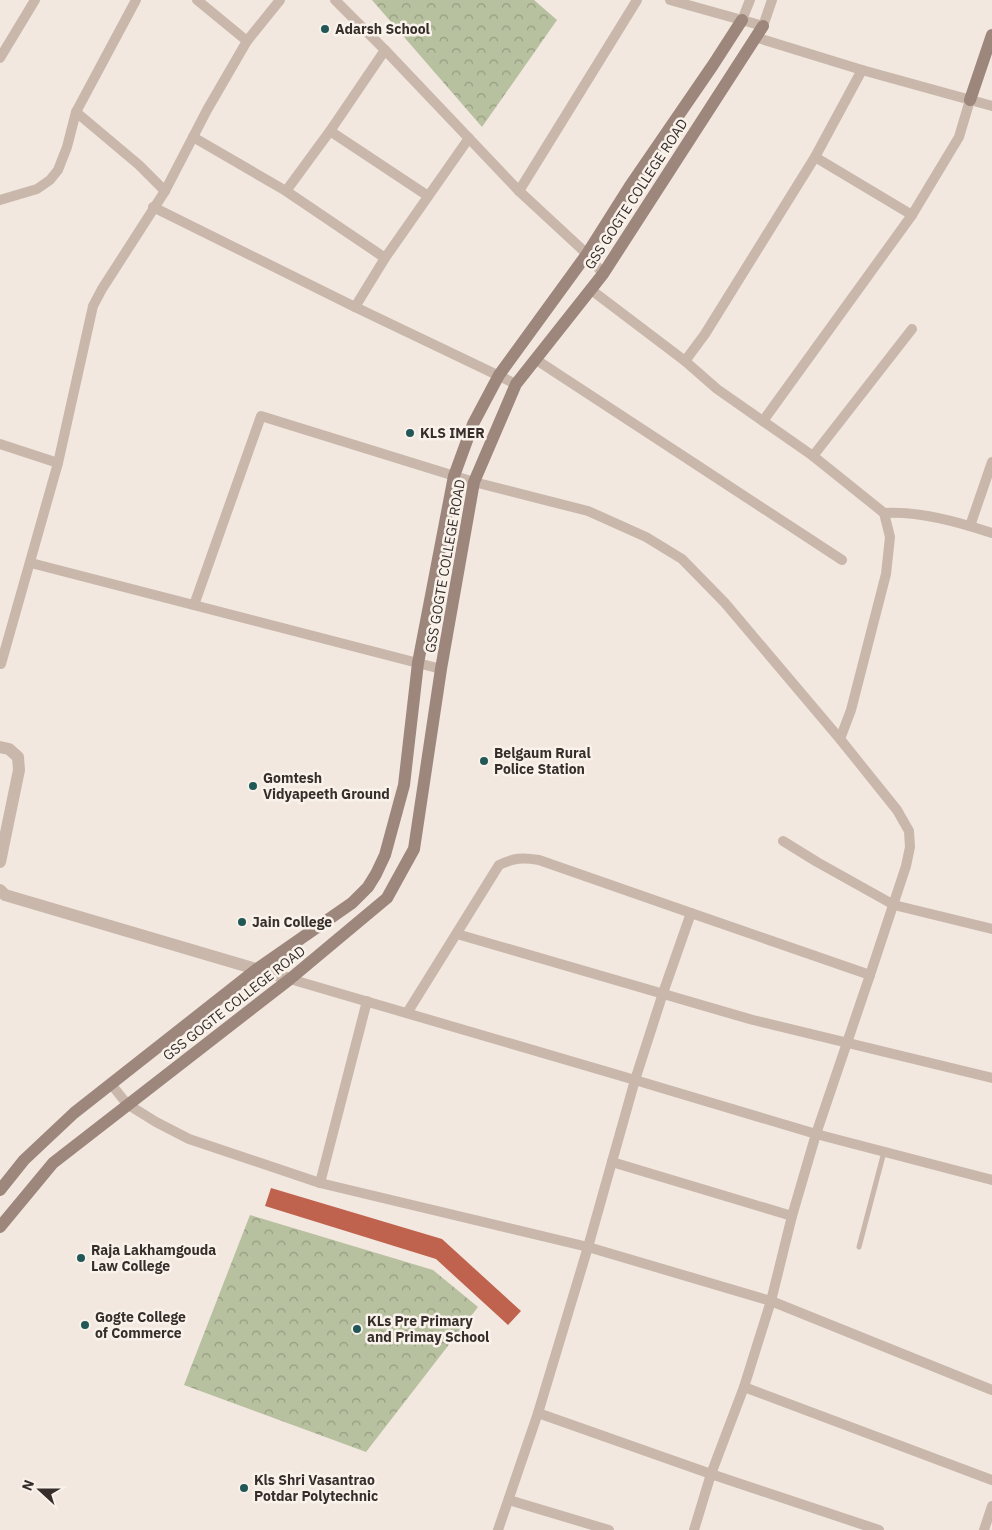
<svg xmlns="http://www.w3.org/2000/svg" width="992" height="1530" font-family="'IBM Plex Sans',sans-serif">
  <defs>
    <pattern id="park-crowns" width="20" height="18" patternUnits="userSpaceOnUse" patternTransform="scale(1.25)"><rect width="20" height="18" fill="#b7c09f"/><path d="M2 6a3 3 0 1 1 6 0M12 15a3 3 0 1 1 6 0" fill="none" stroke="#969c82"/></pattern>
  </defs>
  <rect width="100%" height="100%" fill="#f2e8df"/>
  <g fill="url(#park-crowns)">
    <polygon points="372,0 534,0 557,20 482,127"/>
    <polygon points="250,1215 433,1270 478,1307 366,1452 184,1385"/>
  </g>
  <polygon fill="#c0634e" points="271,1188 442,1239 521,1311 508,1325 436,1259 265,1206"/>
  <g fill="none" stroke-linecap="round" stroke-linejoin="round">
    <polyline stroke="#c9b7ab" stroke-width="5" points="859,1247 884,1152"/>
    <g stroke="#c9b7ab" stroke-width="10">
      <polyline points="197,0 247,41"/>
      <polyline points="335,0 385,50 519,191 587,254 603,274"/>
      <polyline points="670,0 763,26 772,0"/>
      <polyline points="742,20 750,0"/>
      <polyline points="755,37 862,70 992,106"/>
      <polyline points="0,58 35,0"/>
      <polyline points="76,112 139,165 165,191"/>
      <polyline points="330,131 428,196"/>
      <polyline points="193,137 286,191 385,258"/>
      <polyline points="815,157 912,215"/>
      <polyline points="286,191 330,131 385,50"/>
      <polyline points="519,191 637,0"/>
      <polyline points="0,200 37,189 50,180 58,170 67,147 76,112 136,0"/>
      <polyline points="153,207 355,307 516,384"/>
      <polyline points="590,289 685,361 717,389 813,456 884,513 890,537 886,574 851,710 840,739"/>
      <polyline points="355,307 385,258 469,138"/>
      <polyline points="535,359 842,560"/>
      <polyline points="685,361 705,334 815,157 862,70"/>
      <polyline points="763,421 912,215 959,137 970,100"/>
      <polyline points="0,444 58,463"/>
      <polyline points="813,456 912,329"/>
      <path d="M884,513C920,511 958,522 992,533"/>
      <polyline points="970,526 992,462"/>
      <polyline points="31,563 441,669"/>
      <polyline points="194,605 261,416 474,482 588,511 646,537 682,559 725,603 840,739 897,810 909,831 910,847 906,866 870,975 816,1134 792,1216 771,1301 744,1387 711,1474 694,1530"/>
      <polyline points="0,664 1,664 58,463 93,306 102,289 165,191 207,110 247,41 280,0"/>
      <polyline points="783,841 817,862 894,905 992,929"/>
      <polyline points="457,934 753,1020 992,1078"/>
      <polyline points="290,979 635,1080 816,1134 992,1180"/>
      <path d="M407,1013L499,865C514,858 522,857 539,860L691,913"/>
      <polyline points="111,1084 127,1104 156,1122 189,1139 320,1183 588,1247 771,1301 992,1390"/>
      <polyline points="612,1162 792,1216"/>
      <polyline points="320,1183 367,1001"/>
      <polyline points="744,1387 992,1480"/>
      <polyline points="538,1413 711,1474 879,1530"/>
      <polyline points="509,1500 609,1530"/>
      <polyline points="498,1530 538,1413 588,1247 635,1080 663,993 691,913 870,975"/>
      <polyline points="984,1530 992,1506"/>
    </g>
    <g stroke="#c9b7ab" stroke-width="12">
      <polyline points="0,747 9,749 18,757 19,770 0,862"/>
      <polyline points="0,890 5,895 290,979"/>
    </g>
    <g stroke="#9d867c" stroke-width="12">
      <polyline points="970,100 992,35"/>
      <polyline points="0,1190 24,1160 74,1113 257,969 352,903 368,887 376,874 385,855 404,785 418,663 454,476 473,424 499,375 587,254 630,186 713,65 742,20"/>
      <polyline points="0,1227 53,1163 290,979 387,898 414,849 441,669 474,482 516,384 603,274 763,26"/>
    </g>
  </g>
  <g fill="#215757" stroke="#f9f2eb" stroke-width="2">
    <circle cx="325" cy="29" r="5"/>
    <circle cx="410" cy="433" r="5"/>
    <circle cx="484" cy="761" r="5"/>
    <circle cx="253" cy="786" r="5"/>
    <circle cx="242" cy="922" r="5"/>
    <circle cx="81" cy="1258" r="5"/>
    <circle cx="85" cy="1325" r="5"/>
    <circle cx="357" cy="1329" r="5"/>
    <circle cx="244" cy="1488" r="5"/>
  </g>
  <g text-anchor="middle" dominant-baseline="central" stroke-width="5" stroke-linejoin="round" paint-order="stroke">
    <g font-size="14" font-weight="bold" fill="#372d2a" stroke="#f9f2eb" text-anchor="start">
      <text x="335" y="29">Adarsh School</text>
      <text x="420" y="433">KLS IMER</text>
      <text x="494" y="753">Belgaum Rural<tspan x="494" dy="16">Police Station</tspan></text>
      <text x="263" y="778">Gomtesh<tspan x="263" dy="16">Vidyapeeth Ground</tspan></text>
      <text x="252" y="922">Jain College</text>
      <text x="91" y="1250">Raja Lakhamgouda<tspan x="91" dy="16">Law College</tspan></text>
      <text x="95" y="1317">Gogte College<tspan x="95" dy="16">of Commerce</tspan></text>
      <text x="367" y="1321">KLs Pre Primary<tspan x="367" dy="16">and Primay School</tspan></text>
      <text x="254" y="1480">Kls Shri Vasantrao<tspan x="254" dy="16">Potdar Polytechnic</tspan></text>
    </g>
    <g font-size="14" fill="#372d2a" stroke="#f9f2eb">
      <text transform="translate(636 194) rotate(-57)">GSS GOGTE COLLEGE ROAD</text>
      <text transform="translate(445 566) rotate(-80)">GSS GOGTE COLLEGE ROAD</text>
      <text transform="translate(234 1003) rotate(-38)">GSS GOGTE COLLEGE ROAD</text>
    </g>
  </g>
  <g transform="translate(40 1490) rotate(291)" stroke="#f9f2eb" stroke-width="4" paint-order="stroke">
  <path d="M0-4L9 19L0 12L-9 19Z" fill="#372d2a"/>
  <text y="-8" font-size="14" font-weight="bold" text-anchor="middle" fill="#372d2a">N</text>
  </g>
</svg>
